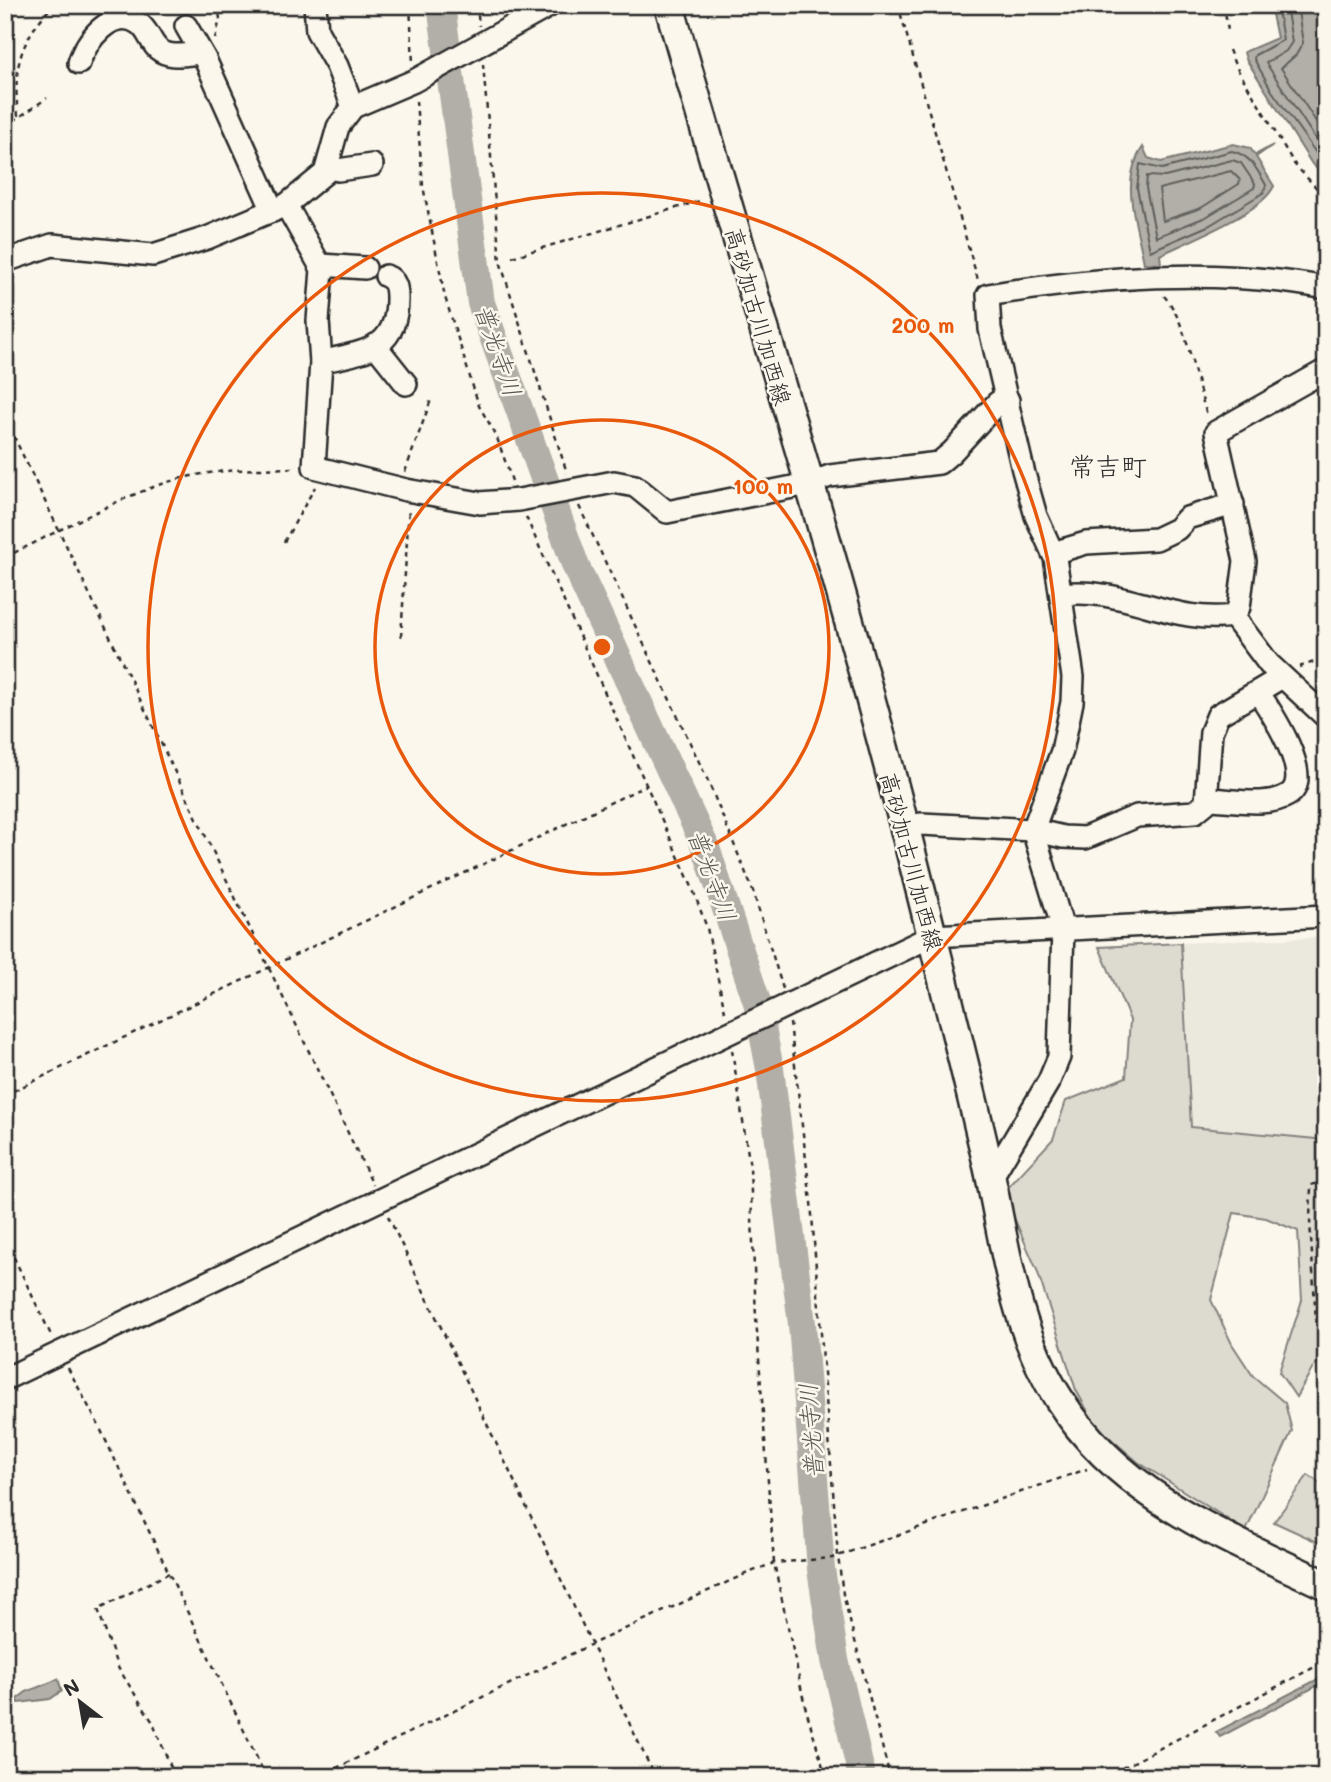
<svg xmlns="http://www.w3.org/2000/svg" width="1331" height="1782" font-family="Mali,'Klee One',sans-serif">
  <rect width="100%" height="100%" fill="#fbf7ec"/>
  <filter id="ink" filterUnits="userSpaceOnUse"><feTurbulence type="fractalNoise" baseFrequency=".0143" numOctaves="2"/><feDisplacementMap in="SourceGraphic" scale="14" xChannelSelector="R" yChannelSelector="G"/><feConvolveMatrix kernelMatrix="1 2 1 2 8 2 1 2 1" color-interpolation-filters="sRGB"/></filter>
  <g filter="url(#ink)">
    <polygon fill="#ebe8de" points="1326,937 1326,1139 1191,1126 1182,943"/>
    <g fill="#dddad0" stroke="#84827e" stroke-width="2">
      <polygon points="1181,943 1191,1127 1326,1140 1326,1357 1314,1366 1296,1397 1279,1372 1302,1300 1298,1231 1266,1218 1234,1213 1211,1300 1232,1344 1253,1376 1285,1403 1292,1431 1246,1531 1138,1462 1096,1426 1076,1390 1037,1270 1003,1193 1053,1139 1066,1101 1126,1077 1130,1020 1099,947"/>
      <polygon points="1308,1475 1326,1487 1326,1546 1274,1522"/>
    </g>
    <g fill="#b1afa7" stroke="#7b7a75" stroke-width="2">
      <polygon points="1270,5 1326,5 1326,177 1312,164 1246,59 1244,52 1277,38"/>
      <path d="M1233,144L1250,148L1255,155L1273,145L1256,157L1274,186C1262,213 1188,241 1160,255L1161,264L1144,263C1137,224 1119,181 1143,147L1148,158L1161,162Z"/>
      <polygon points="1326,1675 1326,1681 1220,1737 1216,1732"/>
      <polygon points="58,1679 62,1691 50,1699 19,1703 17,1699 26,1692"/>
    </g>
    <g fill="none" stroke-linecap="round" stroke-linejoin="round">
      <g stroke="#61605d" stroke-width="2">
        <polyline points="1277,5 1283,40 1255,55 1254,59 1272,91 1326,167"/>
        <polyline points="1286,5 1292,42 1286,51 1266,63 1326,155"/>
        <polyline points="1297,5 1303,43 1296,55 1281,68 1326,137"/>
        <path d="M1232,151C1250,155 1257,169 1266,185L1263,193L1210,225L1150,251L1137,188L1140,164L1162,169Z"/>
        <polygon points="1232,160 1241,163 1255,184 1254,188 1206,217 1156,237 1146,188 1147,176 1165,177"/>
        <polygon points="1231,171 1240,180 1239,184 1201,208 1163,221 1159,189"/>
      </g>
      <polyline stroke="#b1afa7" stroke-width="28" points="441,5 481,303 576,567 706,848 757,1002 770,1069 802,1324 821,1569 835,1660 862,1777"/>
      <g stroke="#2b2b2b" stroke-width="26">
        <g id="minor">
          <polyline points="315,5 317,31 337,66 353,107"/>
          <polyline points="186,26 205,59 273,211"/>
          <path d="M79,63C85,41 113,6 138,23C148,29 150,42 158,49C170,59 188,54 201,53"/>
          <polyline points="328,167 338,170 372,165"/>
          <polyline points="286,205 322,269 318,321 321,362 314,467 406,490 480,503 519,500 614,482 635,486 667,512 808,484 830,476 939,463 952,452 998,402 1008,400"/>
          <polyline points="5,261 52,245 153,255 207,238 286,205 325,173 338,127 353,107 414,81 551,5"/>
          <polyline points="321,265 365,268"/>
          <polyline points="375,345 406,384"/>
          <path d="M321,362C364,351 397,351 397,299C397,288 396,280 386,276"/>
          <polyline points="1053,553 1086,543 1156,539 1177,529 1187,518 1233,504"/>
          <path d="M1062,594C1121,586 1174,625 1233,616L1239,607L1245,561L1216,432L1326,370"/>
          <polyline points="1233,616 1269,664 1326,717"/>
          <path d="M1206,799C1230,799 1267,808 1288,795C1316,778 1270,710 1258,692"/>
          <polyline points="905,826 922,824 1033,830 1063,837 1085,838 1137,816 1195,812 1206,803 1211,732 1218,715 1282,677"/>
          <path d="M989,1173L996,1170L1049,1081L1059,1057L1063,929L1033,830L1062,751L1072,702L1073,677L1055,558L1036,516L1023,470L990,329L988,295C1099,277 1214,267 1326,288"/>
          <polyline points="5,1379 932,936 1326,916"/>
        </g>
      </g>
      <g stroke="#2b2b2b" stroke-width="33">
        <path id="major" d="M669,5C754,300 847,594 921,892C944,984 968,1077 989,1170C1006,1249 1014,1329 1059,1399C1121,1497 1225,1537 1326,1585"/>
      </g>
      <g stroke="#2b2b2b" stroke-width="2.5" stroke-dasharray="5 5" stroke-linecap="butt">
        <polyline points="410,5 413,63"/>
        <polyline points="477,5 479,26"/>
        <polyline points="898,5 978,280"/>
        <polyline points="1224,5 1228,31"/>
        <polyline points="215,39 220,19 218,5"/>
        <polyline points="1229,50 1235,65 1295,165 1326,198"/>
        <polyline points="483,64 500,261 567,473"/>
        <polyline points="416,101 423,186 445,297 479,406 496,435 512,481"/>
        <path d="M18,116C13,67 19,42 53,5"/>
        <polyline points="5,127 47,98"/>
        <polyline points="512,257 703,200"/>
        <path d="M1164,296C1188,322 1194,381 1208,417"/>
        <polyline points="5,418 373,1185"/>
        <polyline points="405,472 432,397"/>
        <polyline points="579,506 708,781 752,888 783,989"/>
        <polyline points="526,517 692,887 707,928 726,1016"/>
        <polyline points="284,542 315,487"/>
        <path d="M5,557C61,531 119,496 178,479C217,469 257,469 297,468"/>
        <polyline points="401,637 409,508"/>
        <polyline points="1299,667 1326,658"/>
        <polyline points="790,1023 811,1202 838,1556 843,1594 890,1777"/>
        <polyline points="732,1050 750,1167 756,1318 774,1563 805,1706 826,1777"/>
        <polyline points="5,1095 647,785"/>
        <polyline points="1326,1181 1311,1185 1310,1221 1316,1321 1326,1328"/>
        <polyline points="388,1216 655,1777"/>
        <polyline points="5,1239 52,1337"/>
        <polyline points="68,1368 98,1424 266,1777"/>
        <polyline points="169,1573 98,1609 117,1666 152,1721 175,1777"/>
        <polyline points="318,1777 592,1644 743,1575 774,1563 832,1558 1087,1469"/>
        <polyline points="1105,1777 1326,1661"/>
      </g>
      <use href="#minor" stroke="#fbf7ec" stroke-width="21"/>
      <use href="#major" stroke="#fbf7ec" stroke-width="28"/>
    </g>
  </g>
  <g fill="none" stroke="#e8590c" stroke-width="3.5">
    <circle cx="602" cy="647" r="227"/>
    <circle cx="602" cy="647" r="454"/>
  </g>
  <g text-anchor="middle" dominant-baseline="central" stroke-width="5" stroke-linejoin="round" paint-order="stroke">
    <g font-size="23" fill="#2b2b2b" stroke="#fbf7ec">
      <text transform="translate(759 316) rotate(74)">高砂加古川加西線</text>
      <text transform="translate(912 861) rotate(75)">高砂加古川加西線</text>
    </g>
    <g font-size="24" font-style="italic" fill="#5a5956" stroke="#fbf7ec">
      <text transform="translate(499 350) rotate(71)">普光寺川</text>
      <text transform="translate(713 875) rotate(70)">普光寺川</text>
      <text transform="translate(810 1431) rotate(-94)">普光寺川</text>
    </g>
    <g font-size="26" fill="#2b2b2b" stroke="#fbf7ec">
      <text x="1108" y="466">常吉町</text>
    </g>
  </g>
  <circle cx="602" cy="647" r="10" fill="#e8590c" stroke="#fbf7ec" stroke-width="3.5"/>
  <g font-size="21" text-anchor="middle" font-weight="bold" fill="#e8590c" stroke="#fbf7ec" stroke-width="5" stroke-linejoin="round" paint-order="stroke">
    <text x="923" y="333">200 m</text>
    <text x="763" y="494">100 m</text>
  </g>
  <rect width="1331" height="1782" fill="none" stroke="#fbf7ec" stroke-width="28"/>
  <rect x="14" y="14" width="1303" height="1754" fill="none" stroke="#2b2b2b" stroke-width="2.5" filter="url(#ink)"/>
  <g transform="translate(80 1702) rotate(329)" stroke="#fbf7ec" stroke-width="5" paint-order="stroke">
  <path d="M0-5L12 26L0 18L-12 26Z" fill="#2b2b2b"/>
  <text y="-10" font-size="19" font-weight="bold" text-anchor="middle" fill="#2b2b2b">N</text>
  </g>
</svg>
